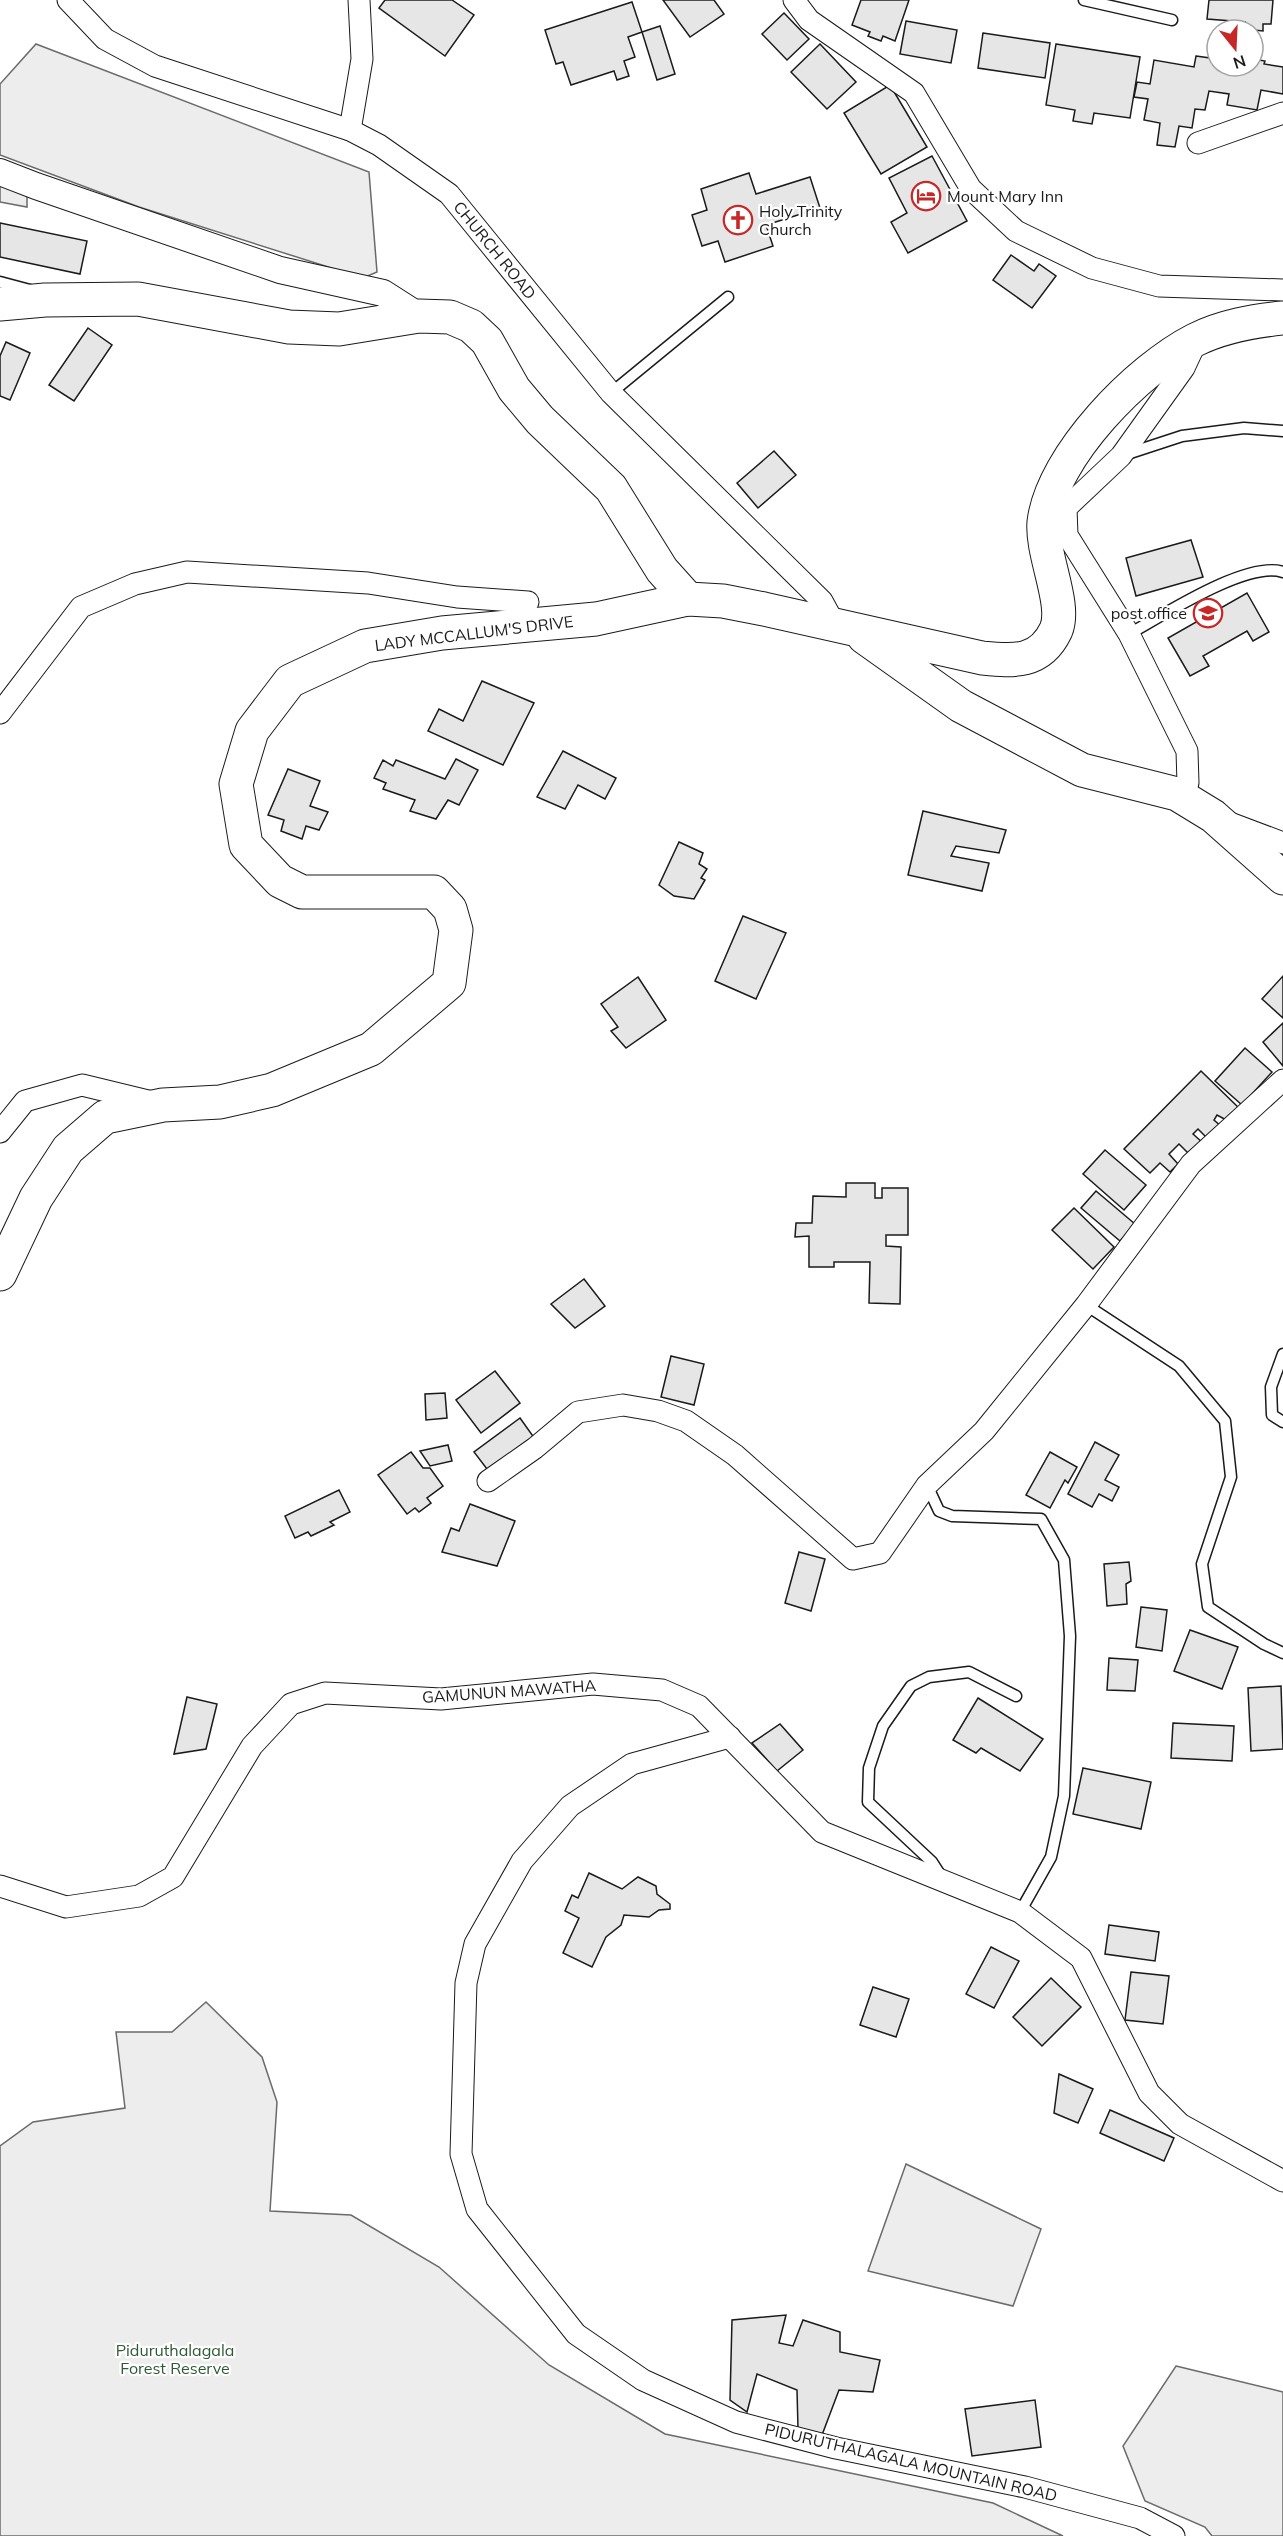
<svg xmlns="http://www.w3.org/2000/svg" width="1283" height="2536" font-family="Mulish,sans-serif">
  <rect width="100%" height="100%" fill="#fff"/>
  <g fill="#ededed" stroke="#6a6a6a" stroke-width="1.5">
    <polygon points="36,44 369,172 377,272 363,278 139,207 0,155 0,84"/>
    <polygon points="0,181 27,191 27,207 0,202"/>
    <polygon points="206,2002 262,2057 277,2102 270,2211 351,2215 439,2267 549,2365 665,2434 993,2503 1063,2536 0,2536 0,2146 33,2122 125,2108 116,2032 172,2032"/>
    <polygon points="906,2164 1041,2229 1013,2306 868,2271"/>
    <polygon points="1176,2366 1283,2392 1283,2536 1212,2536 1205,2527 1145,2501 1123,2446"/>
  </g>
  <g fill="#e6e6e6" stroke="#1a1a1a" stroke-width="1.5">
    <polygon points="385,0 452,0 474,15 445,56 379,8"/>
    <polygon points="663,0 714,0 724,14 690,37"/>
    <polygon points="861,0 909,0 895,41 883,36 881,41 868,36 870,32 852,25"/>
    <polygon points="1209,0 1273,0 1271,24 1263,24 1263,31 1244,29 1245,22 1207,19"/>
    <polygon points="632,2 642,32 628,37 635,57 624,61 629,76 617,80 614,71 571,85 563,62 556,64 545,30"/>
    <polygon points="784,13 809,39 787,60 762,34"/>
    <polygon points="906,21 957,30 951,63 900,54"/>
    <polygon points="660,26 675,74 657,80 642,32"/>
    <polygon points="983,33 1050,43 1045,78 978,68"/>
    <polygon points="820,44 856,82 827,109 791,72"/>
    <polygon points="1056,44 1140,57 1130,118 1094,113 1092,124 1073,121 1075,110 1046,105"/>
    <polygon points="1196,56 1217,59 1217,66 1253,66 1253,59 1265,61 1264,64 1283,67 1283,94 1261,90 1257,110 1227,105 1229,94 1209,91 1205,110 1195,109 1192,128 1179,126 1175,147 1157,145 1160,123 1144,120 1148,99 1134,97 1137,82 1150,84 1154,60 1194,67"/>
    <polygon points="890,85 927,147 881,174 844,113"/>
    <polygon points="932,156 967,221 908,253 891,222 907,213 889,178"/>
    <polygon points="749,173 756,194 810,177 820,208 766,225 773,246 725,262 718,241 702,246 692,215 707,210 701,189"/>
    <polygon points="0,223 87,241 80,274 0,257"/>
    <polygon points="1011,255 1034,271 1039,264 1056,276 1032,308 993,280"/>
    <polygon points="88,328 112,345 74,401 49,385"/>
    <polygon points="6,342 30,353 10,400 0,396 0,356"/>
    <polygon points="774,451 796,475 758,508 737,483"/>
    <polygon points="1191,540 1203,577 1136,596 1126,558"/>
    <polygon points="1247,593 1269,632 1253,641 1247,631 1203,656 1209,666 1190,676 1168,638"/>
    <polygon points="482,681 534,703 503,765 428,731 439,709 463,721"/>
    <polygon points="563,751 616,778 605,799 578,785 565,809 537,797"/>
    <polygon points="456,759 478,770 459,805 448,800 436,819 410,811 415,800 383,789 386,783 374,778 383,760 393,766 396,760 445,779"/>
    <polygon points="288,769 320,781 310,806 328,812 319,830 306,826 302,839 281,831 284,820 268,815"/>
    <polygon points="923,811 1006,830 999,853 956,846 951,856 989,863 982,891 908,875"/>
    <polygon points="679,842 703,853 699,864 707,869 701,878 705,880 694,899 674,896 659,885"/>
    <polygon points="743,916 786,933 756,999 715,981"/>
    <polygon points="1283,976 1283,1018 1262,999"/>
    <polygon points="638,977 666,1020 626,1048 611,1031 618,1027 601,1004"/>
    <polygon points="1283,1023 1283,1066 1263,1042"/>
    <polygon points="1245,1048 1272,1072 1242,1105 1215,1081"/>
    <polygon points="1201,1071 1241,1110 1230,1122 1217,1115 1214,1120 1222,1127 1209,1140 1198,1129 1193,1134 1203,1143 1191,1156 1179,1144 1169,1154 1178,1164 1170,1172 1160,1163 1150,1173 1124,1149"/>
    <polygon points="1105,1150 1146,1185 1124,1210 1083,1174"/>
    <polygon points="846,1183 875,1183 875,1198 882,1198 882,1188 908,1188 908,1235 886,1235 886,1246 901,1247 900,1304 869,1303 870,1262 834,1262 834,1267 809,1267 809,1236 795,1237 796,1223 812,1223 813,1196 846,1197"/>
    <polygon points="1096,1191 1135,1224 1120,1241 1081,1208"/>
    <polygon points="1074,1208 1114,1247 1093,1269 1052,1230"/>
    <polygon points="584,1279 605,1306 575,1328 551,1304"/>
    <polygon points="671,1356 704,1364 694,1405 661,1397"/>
    <polygon points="495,1371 520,1403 481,1433 456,1400"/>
    <polygon points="445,1393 447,1418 426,1420 425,1394"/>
    <polygon points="520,1418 535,1439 490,1473 474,1452"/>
    <polygon points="1095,1442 1119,1455 1105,1480 1119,1487 1112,1501 1099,1494 1092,1507 1068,1494"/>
    <polygon points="448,1445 452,1461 430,1466 420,1451"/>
    <polygon points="411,1452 423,1468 430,1468 443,1486 427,1498 431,1503 419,1512 415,1508 407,1514 378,1475"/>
    <polygon points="1050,1452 1077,1467 1068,1483 1065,1480 1050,1508 1026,1495"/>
    <polygon points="339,1490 350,1512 330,1522 334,1525 311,1536 308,1532 295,1538 285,1516"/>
    <polygon points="470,1504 515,1521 497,1566 442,1552 451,1528 459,1531"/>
    <polygon points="799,1552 825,1559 811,1611 785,1603"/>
    <polygon points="1129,1562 1131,1581 1126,1584 1127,1604 1107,1606 1104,1564"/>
    <polygon points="1141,1607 1167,1610 1162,1651 1136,1647"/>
    <polygon points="1190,1630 1238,1647 1222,1689 1174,1671"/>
    <polygon points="1109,1658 1138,1660 1135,1691 1107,1690"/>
    <polygon points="1281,1686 1283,1749 1251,1751 1248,1688"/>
    <polygon points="187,1697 217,1704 206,1749 174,1754"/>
    <polygon points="978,1698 1043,1739 1020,1771 981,1748 976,1753 953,1740"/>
    <polygon points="1173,1723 1234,1726 1232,1761 1171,1758"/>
    <polygon points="780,1724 803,1750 777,1771 752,1743"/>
    <polygon points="1083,1768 1151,1782 1141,1829 1073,1814"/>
    <polygon points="589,1873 622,1889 638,1877 656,1886 657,1894 670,1904 670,1909 659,1910 649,1917 624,1915 621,1925 606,1937 592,1967 563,1953 579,1918 565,1911 572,1895 578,1898"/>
    <polygon points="1109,1925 1159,1932 1155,1961 1105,1954"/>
    <polygon points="991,1947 1019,1961 994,2008 966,1994"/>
    <polygon points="1131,1972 1169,1976 1163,2024 1125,2020"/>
    <polygon points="1051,1978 1081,2007 1042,2046 1013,2017"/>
    <polygon points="873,1987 909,1999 896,2037 860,2025"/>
    <polygon points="1059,2074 1093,2089 1078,2123 1054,2113"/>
    <polygon points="1110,2110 1174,2138 1164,2161 1100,2133"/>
    <polygon points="786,2315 779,2343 793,2346 803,2320 840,2332 840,2352 880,2360 873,2392 839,2390 822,2435 798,2428 797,2390 757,2374 747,2412 730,2400 732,2320"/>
    <polygon points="1035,2400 1041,2447 972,2456 965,2409"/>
  </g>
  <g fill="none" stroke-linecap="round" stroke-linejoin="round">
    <g stroke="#1a1a1a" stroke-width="13">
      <g id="service">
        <polyline points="1084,0 1172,20"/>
        <polyline points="0,282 30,290"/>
        <polyline points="611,393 728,297"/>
        <polyline points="1124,455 1182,436 1244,428 1283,431"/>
        <path d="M1129,634C1162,616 1247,560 1283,572"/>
        <polyline points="1086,1305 1179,1366 1225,1421 1231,1477 1202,1564 1208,1607 1264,1644 1283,1653"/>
        <polyline points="1283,1354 1271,1387 1272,1415 1283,1422"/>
        <polyline points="927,1485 939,1511 952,1516 1041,1519 1064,1560 1070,1636 1064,1796 1051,1857 1020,1912"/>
        <polyline points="941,1876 932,1862 868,1802 869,1768 883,1726 911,1686 929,1677 969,1672 1016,1696"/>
      </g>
    </g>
    <g stroke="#1a1a1a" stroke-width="23">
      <g id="minor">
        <polyline points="68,0 105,39 155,66 350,130 379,145 449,194 611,393 822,601 835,625"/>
        <polyline points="794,0 809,20 914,93 971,189 1016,231 1092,268 1159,286 1283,290"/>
        <polyline points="350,130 362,59 359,0"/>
        <polyline points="1198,143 1283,113"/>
        <polyline points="0,713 81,607 135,584 187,572 368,583 457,597 528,602"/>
        <polyline points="1177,794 1188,783 1187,751 1129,634 1067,535 1066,508 1121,456 1184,368 1197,340"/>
        <polyline points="1230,823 1283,843"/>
        <polyline points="0,1132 25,1101 82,1085 152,1102"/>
        <polyline points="488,1481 535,1448 578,1412 623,1405 658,1411 686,1421 735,1455 853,1559 880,1553 927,1485 984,1431 1086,1305 1191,1164 1283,1080"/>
        <polyline points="730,1737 632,1764 570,1806 522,1861 475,1944 466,1983 461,2154 477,2209 576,2334 643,2380 736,2422 836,2448 1025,2487 1140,2518 1174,2536"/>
        <polyline points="0,1886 66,1907 139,1896 173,1877 252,1746 291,1704 325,1693 441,1699 593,1684 662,1690 699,1706 822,1832 1020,1912 1081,1958 1149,2093 1180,2124 1283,2181"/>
      </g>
    </g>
    <g stroke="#1a1a1a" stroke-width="28">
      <polyline id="tertiary" points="0,172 36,186 280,270 383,293 419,316"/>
    </g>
    <g stroke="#1a1a1a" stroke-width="35">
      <g id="primary">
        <polyline points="0,304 45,300 138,299 289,327 339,329 419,316 450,317 471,326 487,341 514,389 540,420 611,488 662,570 688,599"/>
        <polyline points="864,637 961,706 1082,770 1177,794 1213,816 1283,878"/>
        <path d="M0,1274L36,1198L68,1149L105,1117L163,1105L220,1102L272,1090L371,1049L449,983L456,930L450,909L434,892H302L280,881L246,845L236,784L252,731L290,681L365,646L442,633L596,619L688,599L723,601L764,609L982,658C1013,661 1040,664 1056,630C1067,604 1041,554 1044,522C1052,456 1138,369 1195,340C1223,326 1253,321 1283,318"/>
      </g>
    </g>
    <use href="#service" stroke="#fff" stroke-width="10"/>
    <use href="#minor" stroke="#fff" stroke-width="21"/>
    <use href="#tertiary" stroke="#fff" stroke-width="26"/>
    <use href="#primary" stroke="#fff" stroke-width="33"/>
  </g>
  <defs>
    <g id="hotel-ring" transform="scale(1.5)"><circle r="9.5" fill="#fff" stroke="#c62828" stroke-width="1.5"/><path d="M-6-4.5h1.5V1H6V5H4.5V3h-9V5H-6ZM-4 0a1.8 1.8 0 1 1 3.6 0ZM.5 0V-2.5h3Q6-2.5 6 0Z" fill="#c62828"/></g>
    <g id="church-ring" transform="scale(1.5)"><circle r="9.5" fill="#fff" stroke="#c62828" stroke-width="1.5"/><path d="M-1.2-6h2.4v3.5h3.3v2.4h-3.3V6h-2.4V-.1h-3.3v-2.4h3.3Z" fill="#c62828"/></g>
    <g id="school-ring" transform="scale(1.5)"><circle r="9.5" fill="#fff" stroke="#c62828" stroke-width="1.5"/><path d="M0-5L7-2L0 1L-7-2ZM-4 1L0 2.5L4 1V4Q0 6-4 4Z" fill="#c62828"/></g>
  </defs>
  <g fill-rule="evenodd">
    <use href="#hotel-ring" x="926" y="196"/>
    <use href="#church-ring" x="738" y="220"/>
    <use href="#school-ring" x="1208" y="613"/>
  </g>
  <g text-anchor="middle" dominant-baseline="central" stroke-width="4.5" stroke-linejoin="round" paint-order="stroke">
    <g font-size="16" fill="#1a1a1a" stroke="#fff" text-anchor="start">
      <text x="947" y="196">Mount Mary Inn</text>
      <text x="759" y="211">Holy Trinity<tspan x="759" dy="18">Church</tspan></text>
      <text x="1187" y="613" text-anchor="end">post office</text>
    </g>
    <g font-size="16" fill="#1a1a1a" stroke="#fff">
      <text transform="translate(495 250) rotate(51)">CHURCH ROAD</text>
      <text transform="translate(474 633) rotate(-7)">LADY MCCALLUM'S DRIVE</text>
      <text transform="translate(509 1691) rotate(-4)">GAMUNUN MAWATHA</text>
      <text transform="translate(911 2462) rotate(13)">PIDURUTHALAGALA MOUNTAIN ROAD</text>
    </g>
    <g font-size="16" fill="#2b5a34" stroke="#fff">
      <text x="175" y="2350">Piduruthalagala<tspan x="175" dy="18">Forest Reserve</tspan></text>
    </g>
  </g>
  <g transform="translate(1235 48) rotate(162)"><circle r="28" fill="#ffffff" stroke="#a3a3a3" stroke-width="1.5"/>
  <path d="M0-4.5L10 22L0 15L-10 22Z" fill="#c62828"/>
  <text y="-9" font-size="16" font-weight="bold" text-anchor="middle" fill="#1a1a1a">N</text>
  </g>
</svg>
